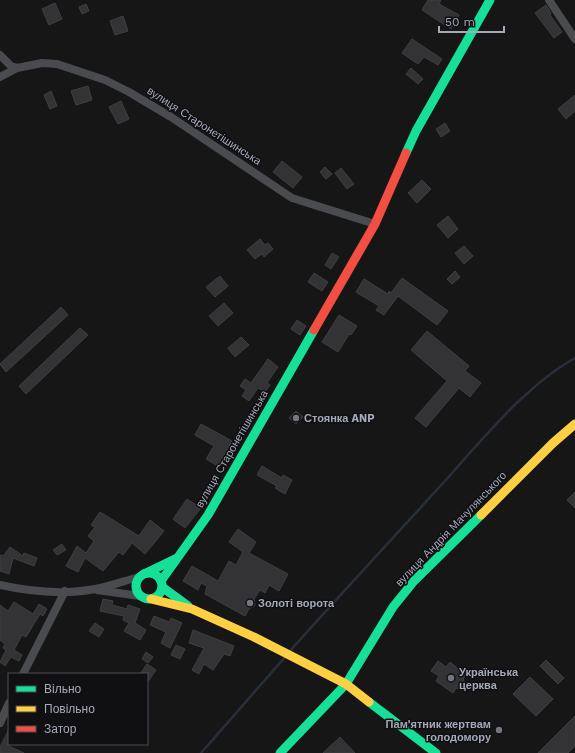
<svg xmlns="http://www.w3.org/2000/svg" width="575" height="753" font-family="'Work Sans',sans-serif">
  <rect width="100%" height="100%" fill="#161616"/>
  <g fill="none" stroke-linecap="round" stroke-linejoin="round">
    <g stroke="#282f39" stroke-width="2.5">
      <path d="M289,652C340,595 392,539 444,482C481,441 526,385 575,358"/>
      <polyline points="201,753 286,656"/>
    </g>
  </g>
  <g fill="#333335" stroke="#3e3f42">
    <polygon points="428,0 441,0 439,4 459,15 451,29 422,10"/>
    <polygon points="55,3 62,19 49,25 42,9"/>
    <polygon points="86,4 89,11 82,14 79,7"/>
    <polygon points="546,5 551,13 550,15 562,32 554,38 535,13"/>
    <polygon points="123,16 128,31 115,35 110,21"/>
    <polygon points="412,39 442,59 438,65 424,57 418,64 402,53"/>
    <polygon points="411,68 423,79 418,84 406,74"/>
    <polygon points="88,86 92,100 76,105 71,91"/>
    <polygon points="51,91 57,106 50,109 44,95"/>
    <polygon points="575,95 575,111 566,119 558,109"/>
    <polygon points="121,101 129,119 118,124 109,107"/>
    <polygon points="445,123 450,131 441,137 436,129"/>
    <polygon points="282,161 302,177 293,188 273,172"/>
    <polygon points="325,167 332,174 326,179 320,172"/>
    <polygon points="341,168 354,184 347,189 335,173"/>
    <polygon points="422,180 431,189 417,203 408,193"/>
    <polygon points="448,216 458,229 448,238 437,225"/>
    <polygon points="260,239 265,245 268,243 273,249 264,257 262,254 255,259 247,250"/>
    <polygon points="464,246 473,256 464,264 455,253"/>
    <polygon points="332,253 339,257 331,269 325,265"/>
    <polygon points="455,271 460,277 452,284 447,279"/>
    <polygon points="314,273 328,282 322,291 308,282"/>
    <polygon points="220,276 228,286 215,297 206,287"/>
    <polygon points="402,278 448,311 437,325 398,296 384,315 376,310 379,306 356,292 364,279 388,294 389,291 391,293"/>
    <polygon points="224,303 233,313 218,326 209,316"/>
    <polygon points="61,307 68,315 6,372 0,364"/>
    <polygon points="339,315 357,326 351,335 349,334 338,352 322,342"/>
    <polygon points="297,320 306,326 300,335 291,329"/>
    <polygon points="80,328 88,335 26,394 19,386"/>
    <polygon points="427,331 469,366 465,371 481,383 470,397 459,388 426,427 415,418 447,381 411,350"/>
    <polygon points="241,337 249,345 235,357 228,348"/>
    <polygon points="268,359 278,367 267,383 270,385 265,392 258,388 249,401 242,396 246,390 240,386 245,379 251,383"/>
    <polygon points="296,411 303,417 296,424 289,418"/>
    <polygon points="201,424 232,441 218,466 206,459 214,446 195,435"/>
    <polygon points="262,466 282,478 283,475 292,480 285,494 275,488 277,486 257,475"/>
    <polygon points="575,492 575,508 567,500"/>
    <polygon points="187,499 201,508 185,528 173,519"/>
    <polygon points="100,512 139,536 150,520 164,531 145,554 132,543 123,555 119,552 103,571 85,558 78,572 66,566 77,546 86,553 94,541 88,536 95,527 91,525"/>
    <polygon points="238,529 256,542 249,553 288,574 279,591 269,585 265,593 260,590 254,599 255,605 249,609 245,616 205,594 207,586 201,583 198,590 183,581 192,566 218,581 229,561 236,565 243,552 229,542"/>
    <polygon points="62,544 66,550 57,555 53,550"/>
    <polygon points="10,547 23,556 24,553 37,558 34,566 13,558 9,574 0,571 0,555 3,556"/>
    <polygon points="103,599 113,601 112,605 127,609 128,605 140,609 135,623 146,630 140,640 124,631 129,623 123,620 124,616 100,611"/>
    <polygon points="14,602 33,614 39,604 47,609 43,616 40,614 26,637 22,635 14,650 22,655 19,661 11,657 5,666 0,662 6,650 3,648 5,644 0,640 0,605 8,611"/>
    <polygon points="154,616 169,622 171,618 182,623 170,648 161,643 166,632 150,625"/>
    <polygon points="95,623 104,629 99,637 89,631"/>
    <polygon points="193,630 234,646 230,656 224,654 213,670 204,664 199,674 192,670 204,648 189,643"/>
    <polygon points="176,645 185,649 180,659 171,655"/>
    <polygon points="146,652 153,657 148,663 142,659"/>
    <polygon points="546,660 564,678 558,684 540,666"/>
    <polygon points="438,661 446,667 450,662 466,675 463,679 466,685 462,690 456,688 453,693 436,681 439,676 431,671"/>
    <polygon points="147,664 156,670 147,683 147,674 140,674"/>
    <polygon points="530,677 553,699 536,716 513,694"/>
    <polygon points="575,716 575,746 568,753 538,753"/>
    <polygon points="9,729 9,746 24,753 0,753 0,747"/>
    <polygon points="340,737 355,753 323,753"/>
  </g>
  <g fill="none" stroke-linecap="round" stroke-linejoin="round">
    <g stroke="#494b4f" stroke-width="8">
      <polyline points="549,0 575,39"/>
      <polyline points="0,55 11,66 17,68 42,63 57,64 105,80 129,92 171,117 292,198 375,224"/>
      <polyline points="0,77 17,68"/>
      <path d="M0,585C31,592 63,595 95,589C110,586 124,581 139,577"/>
      <polyline points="97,590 140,596"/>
      <polyline points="23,674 65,591"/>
      <polyline points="0,723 9,703"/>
    </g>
    <g stroke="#16e098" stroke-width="9">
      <polyline points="406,153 416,131 490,0"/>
      <circle cx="149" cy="586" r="13"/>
      <polyline points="144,574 175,559"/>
      <polyline points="161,581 208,515 314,330"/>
      <polyline points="162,587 188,606"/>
      <polyline points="369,702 436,753"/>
      <polyline points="280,753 346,684 393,607 414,581 481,515"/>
    </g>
    <g stroke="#ffcf43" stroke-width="9">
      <polyline points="481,515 553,443 575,424"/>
      <polyline points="151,599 192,609 254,637 346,684 369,702"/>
    </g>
    <polyline stroke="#f24e42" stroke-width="9" points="314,330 375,224 406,153"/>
  </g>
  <g fill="#73767f" stroke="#101012" stroke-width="1.5">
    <circle cx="296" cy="418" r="4"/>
    <circle cx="250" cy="603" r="4"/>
    <circle cx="451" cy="678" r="4"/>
    <circle cx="499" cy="730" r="4"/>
  </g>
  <g text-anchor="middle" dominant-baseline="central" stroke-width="3" stroke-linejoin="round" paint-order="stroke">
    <g font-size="11" fill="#a5a9b8" stroke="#101012">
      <text transform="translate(204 126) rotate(33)">вулиця Старонетішинська</text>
      <text transform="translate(232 449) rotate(-60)">вулиця Старонетішинська</text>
      <text transform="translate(451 529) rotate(-46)">вулиця Андрія Мачулянського</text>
    </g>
    <g font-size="11" font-weight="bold" fill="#a5a9b8" stroke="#101012" text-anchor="start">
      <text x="304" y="418">Стоянка ANP</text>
      <text x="258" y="603">Золоті ворота</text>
      <text x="459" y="672">Українська<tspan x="459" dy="13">церква</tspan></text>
      <text x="491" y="724" text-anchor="end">Пам'ятник жертвам<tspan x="491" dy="13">голодомору</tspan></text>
    </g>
  </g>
  <rect x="8" y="673" width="140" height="72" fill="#101012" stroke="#4c4d54"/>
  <rect x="16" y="686" width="20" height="6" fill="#16e098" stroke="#4c4d54"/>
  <text x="44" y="693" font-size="12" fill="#a5a9b8">Вільно</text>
  <rect x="16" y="706" width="20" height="6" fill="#ffcf43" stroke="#4c4d54"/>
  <text x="44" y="713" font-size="12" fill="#a5a9b8">Повільно</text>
  <rect x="16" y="726" width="20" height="6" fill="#f24e42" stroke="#4c4d54"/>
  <text x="44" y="733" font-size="12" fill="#a5a9b8">Затор</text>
  <path d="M439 26v6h65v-6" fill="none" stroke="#a5a9b8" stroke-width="2"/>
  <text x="445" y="26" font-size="12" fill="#a5a9b8" stroke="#101012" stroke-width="3" paint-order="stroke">50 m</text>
</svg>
